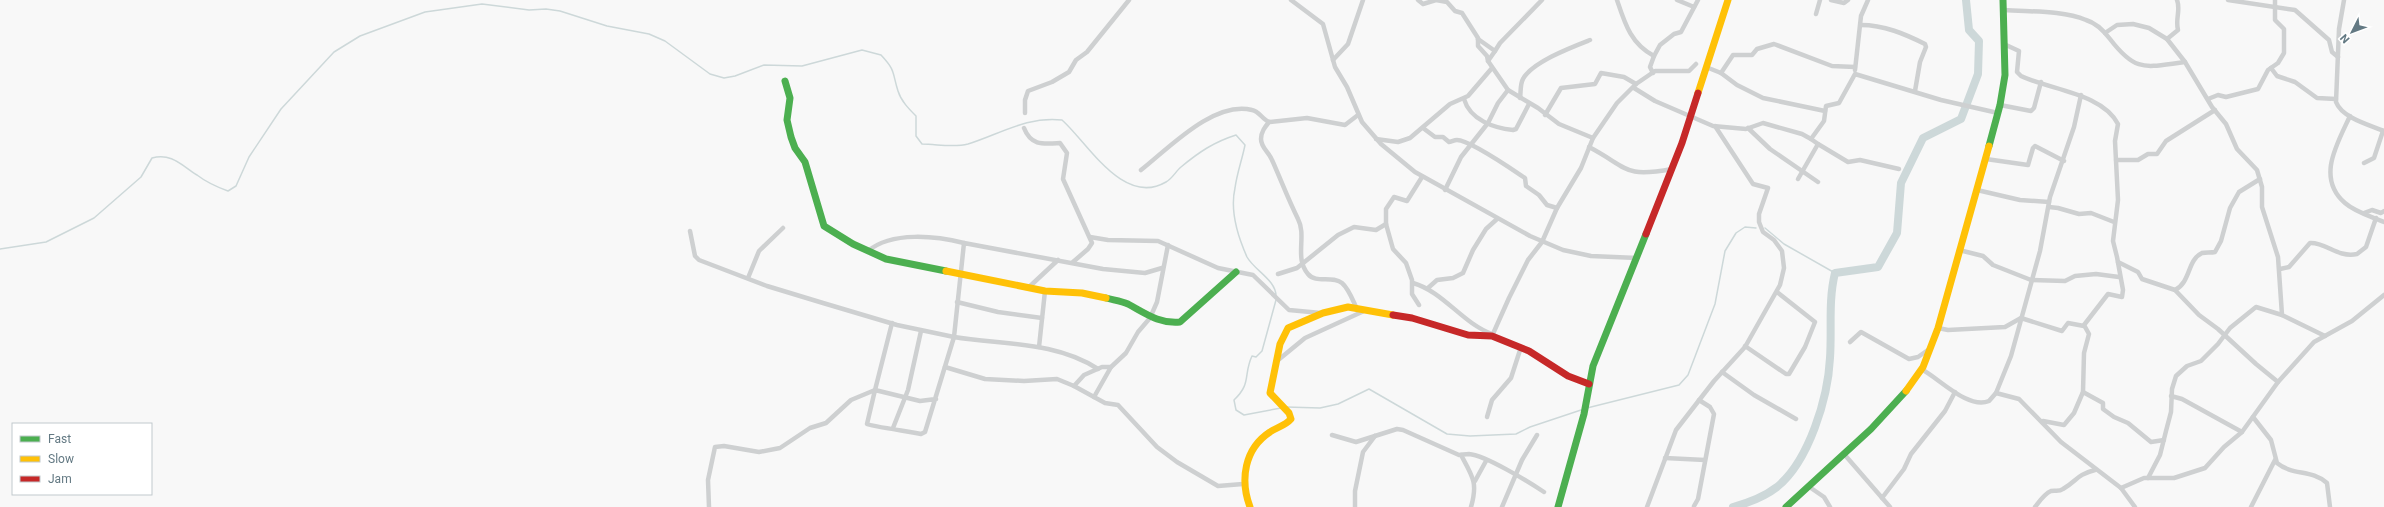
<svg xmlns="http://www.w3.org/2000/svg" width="2384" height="507" font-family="Roboto,sans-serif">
  <rect width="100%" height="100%" fill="#f8f8f8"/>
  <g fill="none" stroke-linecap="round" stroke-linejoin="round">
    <g stroke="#cdd8d9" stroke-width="1.5">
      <polyline points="1765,228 1784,244 1835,273"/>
      <path d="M0,249L46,242L94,218L141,177L152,158C172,153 181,165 197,175C206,182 217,187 228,191L236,186L249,157L281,109L334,52L360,36L425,12L482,4L529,10L546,9L560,11L607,26L649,34L665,41L710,74L724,78L735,76L764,65L802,66L862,50L881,55C896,71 892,72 898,91C901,101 909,109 916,116V136L922,144C937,144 953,148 968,144C1000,134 1027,116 1062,120C1088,143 1123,207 1166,182C1172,179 1176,171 1181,167C1199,152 1214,142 1236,135L1245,145C1242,160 1237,173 1235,188C1230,210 1238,237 1247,257C1254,270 1276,280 1276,296"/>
      <path d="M1276,300L1262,351L1256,357L1252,356C1243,375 1252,383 1234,400L1236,410L1244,415L1281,408"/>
      <polyline points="1286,407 1320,408 1338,404 1369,389 1447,434 1470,436 1516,434 1530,427 1581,410"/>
      <polyline points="1587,408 1679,385 1688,375 1715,304 1725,251 1736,233 1745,227 1756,228"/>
    </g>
    <path stroke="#cdd8d9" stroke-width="8" d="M1733,507C1748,503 1764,497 1777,487C1809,461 1828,398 1830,358C1832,330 1828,301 1835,273L1878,267L1897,233L1901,183L1923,138L1961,119L1978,74L1979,41L1969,30L1966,0"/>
    <g stroke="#ced0d1" stroke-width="4.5">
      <polyline points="1291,0 1323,24 1335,67 1347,87 1362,122 1381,144 1415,172 1530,236 1563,250 1591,256 1637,258"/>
      <polyline points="1418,0 1423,4 1436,0 1447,2 1455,11 1462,13 1478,38 1478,46 1487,56 1488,61 1508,90 1538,108 1559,124 1593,138"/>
      <path d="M1617,0C1625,24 1631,44 1654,56L1650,67L1653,73"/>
      <polyline points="1677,0 1694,7"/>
      <polyline points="1831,0 1844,3 1848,0"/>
      <polyline points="2228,0 2295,10 2329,40 2332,52 2338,57"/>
      <path d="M2344,0L2339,29L2336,102C2342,118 2370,125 2384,131"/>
      <path d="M2004,10C2030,12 2062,10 2086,20C2096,23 2104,31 2110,39C2136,73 2145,67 2185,62L2212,107L2226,124L2237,149L2257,170L2262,187V207L2278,257L2282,315L2325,336"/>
      <polyline points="1816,14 1820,0"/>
      <path d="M1861,25C1884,25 1905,34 1925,44L1926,47L1920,62L1915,91"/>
      <polyline points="2105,33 2117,25 2133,24 2149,28 2167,39 2185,62"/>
      <polyline points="1478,39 1495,51 1500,43 1542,0"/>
      <path d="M2167,39L2178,30C2175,19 2181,10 2177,0"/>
      <path d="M2006,45L2019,51L2017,72L2021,76C2050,90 2102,93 2118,124L2115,141L2118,200L2113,241L2117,257L2123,290L2122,297L2108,294L2084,325L2089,334L2084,353L2083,392L2074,413L2064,425L2043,421"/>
      <polyline points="1654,56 1660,45 1674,34 1681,32 1698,0"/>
      <polyline points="1333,60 1348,44 1363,0"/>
      <polyline points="1488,61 1495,51"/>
      <polyline points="1706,67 1721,73 1737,85 1763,98 1825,111"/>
      <polyline points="2271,68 2277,76 2295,82 2317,98 2336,99"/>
      <polyline points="1855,70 1861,16 1868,0"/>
      <polyline points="1721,73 1733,55 1752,55 1757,49 1774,44 1832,66 1855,67"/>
      <polyline points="1634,88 1655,101 1713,126 1746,129 1763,123 1802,134 1811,139"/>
      <path d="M1520,98C1521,92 1520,84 1523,79C1532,62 1572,47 1590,40"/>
      <path d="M1464,99C1470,120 1494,128 1513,130L1516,129L1529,104"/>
      <polyline points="2208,99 2218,95 2226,97 2258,89 2268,70 2278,63 2284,53 2284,29 2275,20 2275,0"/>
      <polyline points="2000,105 2031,111 2034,108 2041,82"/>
      <polyline points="1025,113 1025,100 1028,91 1052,82 1069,72 1076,60 1087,52 1129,0"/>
      <polyline points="1545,115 1561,88 1595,84 1601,73 1624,77 1636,84"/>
      <path d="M2350,116C2337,144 2316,178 2345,203C2355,212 2372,217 2384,222"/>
      <path d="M1269,122C1265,127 1261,132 1261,139C1261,148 1269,152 1272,160C1281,180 1288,199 1298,219C1307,236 1294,258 1308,274C1316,284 1332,275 1342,283C1349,289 1353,301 1357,309"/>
      <path d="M1024,128C1031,146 1043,144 1060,143L1067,153L1063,179L1092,243L1088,249L1073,262"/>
      <path d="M1423,128L1435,137H1443L1449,142C1451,142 1454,140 1457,140C1470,140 1513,170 1525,178L1526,186L1539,195L1547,205L1557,208"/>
      <polyline points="1748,128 1770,149 1818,182"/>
      <polyline points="1376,139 1398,142 1410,138 1450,104 1468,96 1492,68"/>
      <polyline points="1818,144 1848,162 1860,160 1899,169"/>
      <path d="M1589,147C1629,168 1623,178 1672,169"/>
      <polyline points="1986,159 2028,165 2033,148 2035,146 2064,161"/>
      <polyline points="2116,160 2138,160 2148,154 2157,154 2166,141 2215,110"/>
      <polyline points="2364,163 2374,158 2383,131"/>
      <path d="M1141,170C1168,149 1214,100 1252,110C1259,111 1262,119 1269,122L1307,118L1345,125L1358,115"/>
      <polyline points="1798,179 1818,144 1811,139 1824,121 1826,106 1839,103 1855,74 1941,100 1998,113"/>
      <polyline points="1445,190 1461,157 1488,123 1498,103 1508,90"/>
      <polyline points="1977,190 2020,200 2049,202"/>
      <polyline points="2049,207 2058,208 2079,214 2091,213 2114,222"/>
      <polyline points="2364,213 2372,210 2381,213 2384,211"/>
      <polyline points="690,231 695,256 699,260 767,286 823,303 897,325 954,337 964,243 1103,269 1145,273 1162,268"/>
      <polyline points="1090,237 1108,240 1158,241 1218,268 1253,275 1289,310 1321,313"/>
      <polyline points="1959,250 1983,256 1993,265 2031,280 2065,281 2075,276 2096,274 2119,277"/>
      <path d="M868,251C892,231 936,236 964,243"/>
      <polyline points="2118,262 2138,272 2142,279 2175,290 2199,315 2218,329 2256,364 2278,382"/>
      <path d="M2280,269L2289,267L2310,243C2326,242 2337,258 2357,254L2366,247L2376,218"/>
      <polyline points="1278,274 1297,268 1338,235 1354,227 1376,230 1386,224"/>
      <polyline points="748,278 759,251 783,228"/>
      <path d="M1413,283C1444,292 1462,323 1492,334"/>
      <polyline points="1028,288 1058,260"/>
      <polyline points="1428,288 1437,280 1453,278 1463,273 1473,250 1486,229 1497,219"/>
      <path d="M2175,290C2191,282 2187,260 2202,253C2205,252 2211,253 2215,252L2221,241L2230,208L2239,192L2260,179"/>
      <polyline points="957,302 998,312 1042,318"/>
      <polyline points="1419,305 1412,294 1412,280 1406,263 1393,249 1386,224 1386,209 1394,197 1407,201 1422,177"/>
      <polyline points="1938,328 1948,330 2005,327 2021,318 2062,331 2068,323 2084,326"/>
      <polyline points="1492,336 1509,298 1528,260 1542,242 1557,208 1581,168 1593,138 1617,103 1636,84 1655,71 1689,71 1696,64"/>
      <polyline points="1850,342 1861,332 1909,359 1918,357 1928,350"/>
      <polyline points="1745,346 1786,374 1789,374 1805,347 1815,322 1777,292"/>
      <polyline points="1039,347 1045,291"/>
      <polyline points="1277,361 1305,338 1364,311"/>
      <polyline points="945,367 985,379 1024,381 1057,379 1074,386 1084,375 1102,367 1111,367 1126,353 1138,332 1150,318 1157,302 1168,245"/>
      <polyline points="1111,367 1094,397 1105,403 1118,405 1157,447 1177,462 1218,486 1243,484"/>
      <path d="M1921,369C1939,378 1968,410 1989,401L1996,393L2019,399L2061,442L2121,488L2135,507"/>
      <polyline points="1722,372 1754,395 1796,419"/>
      <polyline points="1074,386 1094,397"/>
      <polyline points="2083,392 2103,403 2103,409 2114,417 2128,423 2151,442 2164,440"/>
      <polyline points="1996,393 2011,356 2040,251 2050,197 2074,127 2081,95"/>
      <polyline points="2171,396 2182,399 2242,432"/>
      <path d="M936,399L920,401L875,390L867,424C870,426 912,432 921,434L925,432L954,337C1002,345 1055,341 1098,369"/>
      <polyline points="1487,417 1492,400 1511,378 1521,347"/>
      <path d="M2253,417L2271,440L2277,463C2293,476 2311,469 2327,483L2330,507"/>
      <polyline points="893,428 908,390 921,331"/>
      <path d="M1332,435L1356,442L1397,429L1403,430L1459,455C1462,455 1465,454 1469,454C1485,455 1529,482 1544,492"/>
      <polyline points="1844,454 1890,507"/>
      <path d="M1461,455C1473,477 1478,483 1471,507"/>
      <polyline points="1665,458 1705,460"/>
      <polyline points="2148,478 2160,455 2166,431 2171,412 2172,389 2176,376 2187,366 2201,361 2218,344 2230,328 2256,307 2282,315"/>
      <polyline points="1475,481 1486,461"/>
      <polyline points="1808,486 1824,497 1830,507"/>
      <polyline points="2121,488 2144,478 2174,478 2205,468 2224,447 2242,432 2278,382 2314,342 2352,321 2384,295"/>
      <polyline points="1882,498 1904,469 1911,454 1945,411 1955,392"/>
      <polyline points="1694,506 1698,499 1714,414 1710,407 1699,400"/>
      <polyline points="709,507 708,480 715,447 724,446 759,452 780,448 810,428 826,423 851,400 875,390 892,323"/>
      <polyline points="1355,507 1355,491 1363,452 1375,436"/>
      <polyline points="1502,507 1522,460 1537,435"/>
      <polyline points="1647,507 1676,430 1714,381 1745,347 1780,285 1784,268 1782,251 1774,240 1763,232 1759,222 1759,214 1768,188 1753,184 1715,126"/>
      <path d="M2035,507C2039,502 2044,494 2051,491C2055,490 2059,492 2063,489C2078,480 2076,475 2095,470"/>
      <polyline points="2251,507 2275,460"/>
    </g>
    <g stroke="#4caf50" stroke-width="7">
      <polyline points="785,81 790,98 787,120 791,137 795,148 805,162 824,226 853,244 886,259 946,271"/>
      <polyline points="1989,146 2000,105 2005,75 2003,0"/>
      <path d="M1106,298C1113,300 1121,301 1128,304C1145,313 1159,324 1180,322L1236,272"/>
      <polyline points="1558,507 1584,414 1593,366 1646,234"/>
      <polyline points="1786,507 1871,429 1906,391"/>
    </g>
    <g stroke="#ffc107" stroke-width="7">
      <polyline points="1698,93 1728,0"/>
      <polyline points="946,271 1045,291 1082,293 1106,298"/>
      <polyline points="1906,391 1923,367 1938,328 1989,146"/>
      <path d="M1250,507C1240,480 1244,449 1270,432C1277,427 1285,426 1291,419L1289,413L1270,393L1280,344L1288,328L1323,313L1348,307L1393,315"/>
    </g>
    <g stroke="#c62828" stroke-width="7">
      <polyline points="1646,234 1682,143 1698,93"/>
      <polyline points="1393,315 1412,318 1468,335 1492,336 1529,351 1568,376 1589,384"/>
    </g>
  </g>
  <rect x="12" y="423" width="140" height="72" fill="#ffffff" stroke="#c1c9cd"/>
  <rect x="20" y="436" width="20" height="6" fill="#4caf50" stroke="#c1c9cd"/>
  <text x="48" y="443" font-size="12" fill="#637983">Fast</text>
  <rect x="20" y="456" width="20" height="6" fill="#ffc107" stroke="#c1c9cd"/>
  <text x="48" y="463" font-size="12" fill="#637983">Slow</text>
  <rect x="20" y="476" width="20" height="6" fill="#c62828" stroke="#c1c9cd"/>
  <text x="48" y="483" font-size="12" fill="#637983">Jam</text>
  <g transform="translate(2352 32) rotate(228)" stroke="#ffffff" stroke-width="3" paint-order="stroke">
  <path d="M0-3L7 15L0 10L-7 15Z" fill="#637983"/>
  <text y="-6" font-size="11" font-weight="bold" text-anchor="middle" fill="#637983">N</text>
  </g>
</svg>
